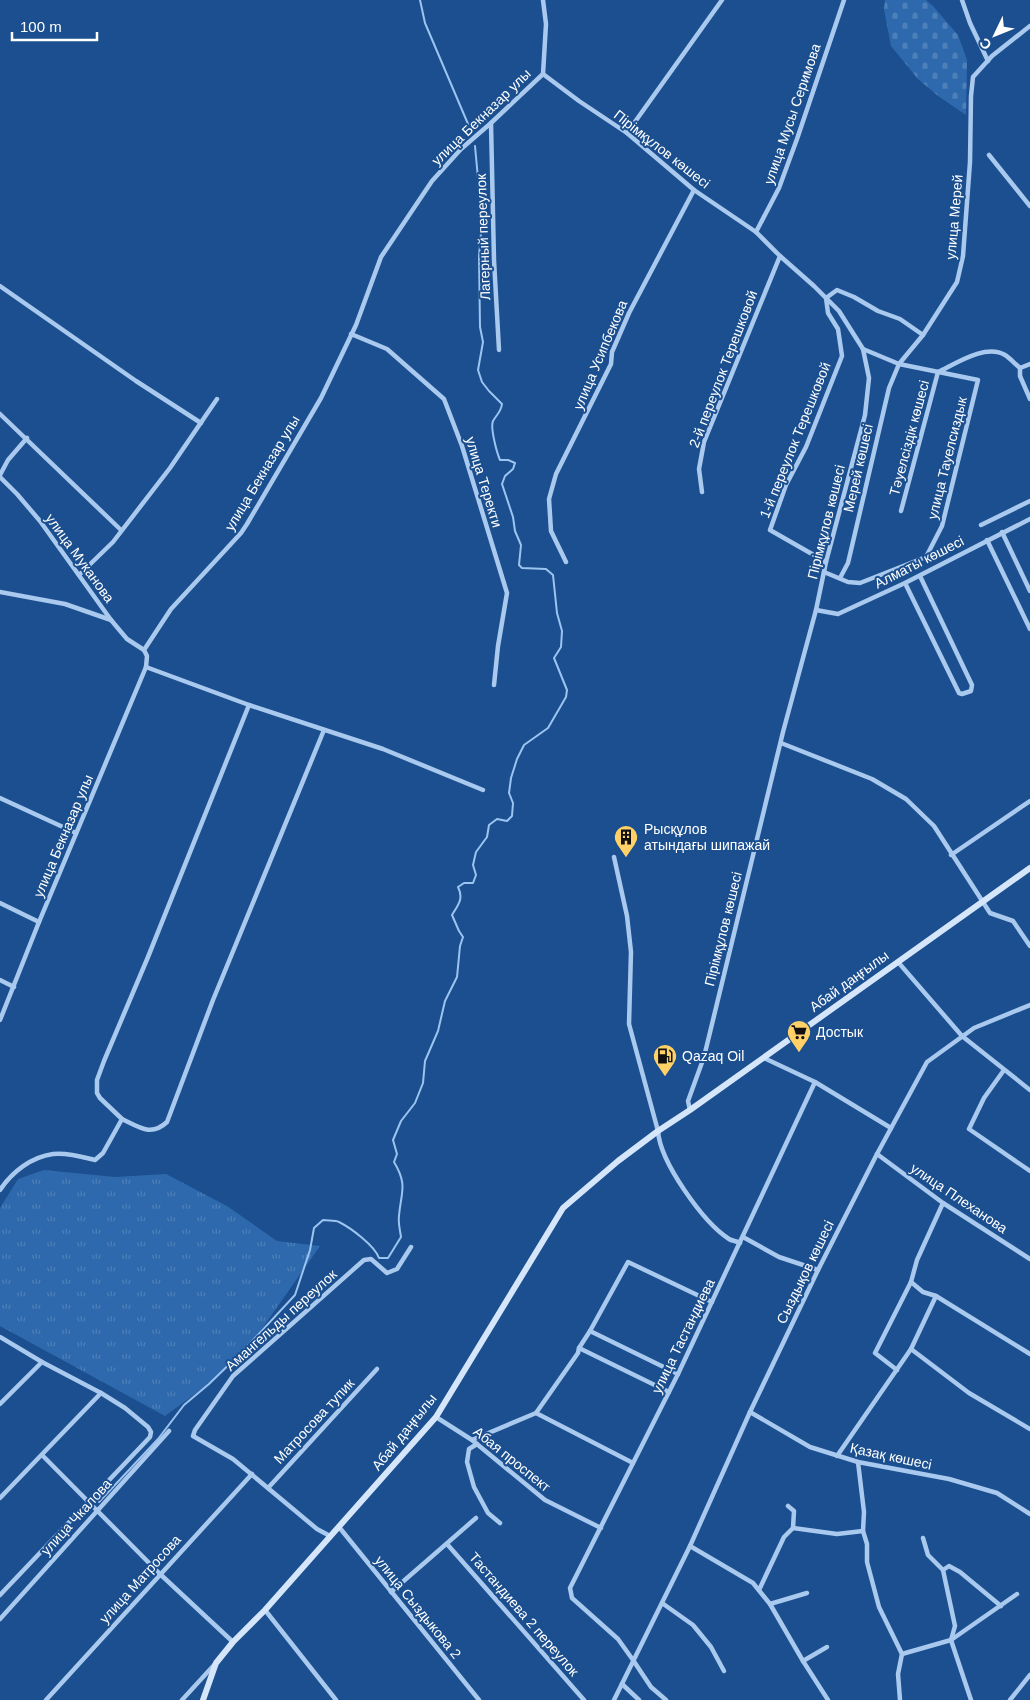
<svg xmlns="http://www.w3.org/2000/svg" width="1030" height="1700" font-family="Arial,sans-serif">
  <defs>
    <pattern id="grass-tufts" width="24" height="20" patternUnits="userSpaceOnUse" patternTransform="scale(1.25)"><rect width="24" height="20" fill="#2e69ad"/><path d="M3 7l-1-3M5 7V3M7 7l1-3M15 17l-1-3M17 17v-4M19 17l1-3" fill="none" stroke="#4d80b9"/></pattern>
    <pattern id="cemetery-stones" width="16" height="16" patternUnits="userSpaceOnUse" patternTransform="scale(1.25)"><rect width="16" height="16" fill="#2e69ad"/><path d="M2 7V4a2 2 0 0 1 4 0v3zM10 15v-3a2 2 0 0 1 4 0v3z" fill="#4d80b9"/></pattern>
  </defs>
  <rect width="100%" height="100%" fill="#1b4f8f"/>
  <polygon fill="url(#grass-tufts)" points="44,1170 115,1177 166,1174 227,1206 277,1241 320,1246 254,1340 206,1386 165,1416 0,1326 0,1208 18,1179"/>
  <polygon fill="url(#cemetery-stones)" points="885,0 926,0 933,6 958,35 967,60 966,115 938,96 918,79 891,46 884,9"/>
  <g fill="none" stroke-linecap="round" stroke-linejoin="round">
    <g stroke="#9cc4f0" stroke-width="2">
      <polyline points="420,0 425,23 471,131"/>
      <path d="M99,1502L158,1439L184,1405L209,1384L243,1351L295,1295L310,1250L314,1228L323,1220C328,1221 335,1220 339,1222C351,1228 375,1246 379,1258H388L401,1237C400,1230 398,1223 399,1216C401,1192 408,1185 394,1162L397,1154L393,1140L401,1121L415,1103L423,1083L425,1061L438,1031L445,1001L457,977L460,946L463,937L459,931L452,915C458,905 464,899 458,887L464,883H473L476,875L473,865L476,852L487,837L489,825L497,819L507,821L512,816L513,803L509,793L511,778L517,759L524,745L548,728L566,697L567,690L554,658L561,647L562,631L557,613L553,575L546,569L522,568L519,565L521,545L515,531L513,517L502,484L505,476L513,469L515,463L508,460H500C497,453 490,428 493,421C497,414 501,412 502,404L489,391L482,382L478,370L483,342L480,327L479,256L482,222L475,146"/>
    </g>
    <g stroke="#a9c9ee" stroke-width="4.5">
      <polyline points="962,0 970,23 988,61"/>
      <polyline points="543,74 579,101 627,133 694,190 756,232 780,256 814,286 839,311 863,349 869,378 865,415 826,562 816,610 783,732 704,1057 688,1101 690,1110"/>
      <polyline points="543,74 546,24 543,0"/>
      <polyline points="491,123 494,260 499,350"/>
      <polyline points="627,133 722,0"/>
      <polyline points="989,155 1030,206"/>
      <polyline points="756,232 779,188 797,139 844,0"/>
      <polyline points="0,286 136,381 201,423"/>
      <polyline points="351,334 387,349 444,399 462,446 507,593 498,646 494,685"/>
      <polyline points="1020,368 1020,376 1030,399"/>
      <polyline points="1020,368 1030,364"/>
      <polyline points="0,414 121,530"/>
      <polyline points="0,475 8,460 27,438"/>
      <polyline points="0,477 17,494 40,521 111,620 127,639 144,650"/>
      <polyline points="702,492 699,469 704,442 780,256"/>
      <path d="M901,511L938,372C955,364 986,343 1005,355C1010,358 1015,364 1020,368"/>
      <polyline points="981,525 1030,501"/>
      <polyline points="1002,532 1030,591"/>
      <polyline points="987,540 1030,629"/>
      <polyline points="566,562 551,531 549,499 556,474 611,364 612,352 629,313 694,190"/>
      <polyline points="826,562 770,530 786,485 806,447 842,356 838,329 828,313 826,298 837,290 854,297 878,311 900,319 923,335"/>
      <polyline points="824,572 848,582 860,583 926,557 942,526 978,380 899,364 863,349"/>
      <polyline points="79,575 113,542 170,468 217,399"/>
      <polyline points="840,578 848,563 889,388 899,364 923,335 957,282 963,256 970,162 971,96 973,77 992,56 1030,26"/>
      <polyline points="905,583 959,693 962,694 971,691 972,685 920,576"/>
      <polyline points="0,592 65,604 111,620"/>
      <polyline points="816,610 838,614 905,583 1030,519"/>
      <polyline points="146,667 249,705 383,749 483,790"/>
      <polyline points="781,743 872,779 906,799 934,826 990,913 1013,921 1030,946"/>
      <polyline points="0,798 76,833"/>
      <polyline points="951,855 1030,801"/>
      <path d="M614,857L627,916L631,952L629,1024L658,1131C660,1162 703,1222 729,1239C732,1241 737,1241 740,1243"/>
      <polyline points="0,903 39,922"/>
      <polyline points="898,962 962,1036 1030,1090"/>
      <polyline points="0,980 14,987"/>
      <polyline points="0,1020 39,922 146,667 147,656 144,650 171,609 241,533 247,524 321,398 356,325 381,257 432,181 461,149 491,123 543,74"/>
      <polyline points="764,1058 815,1082 891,1128"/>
      <polyline points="1004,1070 984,1098 969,1129 1030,1171"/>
      <polyline points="122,1119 100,1098 97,1093 97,1080 104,1061 148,957 249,705"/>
      <polyline points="877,1154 943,1203 1030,1259"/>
      <path d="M0,1190C12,1172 31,1157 53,1154C66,1152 83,1157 95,1160L103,1153L122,1119C139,1127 151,1137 167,1122L213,1000L324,730"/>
      <polyline points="743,1237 779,1257 818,1270"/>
      <polyline points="911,1282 923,1292 936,1296 1030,1354"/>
      <polyline points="590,1331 678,1374"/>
      <polyline points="0,1337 42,1362 101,1393 125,1408 148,1427 151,1432 150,1437 0,1595"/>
      <polyline points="579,1348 669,1392"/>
      <polyline points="911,1349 969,1393 1030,1429"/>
      <polyline points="897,1370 875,1353 911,1282 917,1260 943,1203"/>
      <polyline points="0,1404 42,1362"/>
      <polyline points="750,1412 810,1447 858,1462 949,1479 997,1493 1030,1514"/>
      <polyline points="536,1413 633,1463"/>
      <polyline points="436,1417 472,1440 545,1500 601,1528"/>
      <polyline points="472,1440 536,1413 578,1353 579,1348 590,1331 628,1262 712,1302"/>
      <polyline points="477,1444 469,1449 467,1462 474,1487 488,1513 500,1523"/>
      <polyline points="42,1455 160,1574 233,1642"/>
      <polyline points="837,1456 911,1349 936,1296"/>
      <polyline points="858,1462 864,1512 863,1531 867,1544 867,1562 879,1607 902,1654 898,1674 900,1700"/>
      <polyline points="268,1488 377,1369"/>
      <polyline points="0,1498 101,1393"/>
      <polyline points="339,1527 479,1700"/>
      <polyline points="793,1528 837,1534 863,1531"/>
      <polyline points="330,1536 317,1529 233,1459 193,1436 195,1430 233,1376 364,1260 371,1259 387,1273 397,1269 411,1247"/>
      <polyline points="923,1538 928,1555 943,1570 955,1626 951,1640 971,1700"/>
      <polyline points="447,1544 584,1700"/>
      <polyline points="690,1546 753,1583 770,1604 803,1661 828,1700"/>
      <polyline points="943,1570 949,1566 960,1572 1001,1606"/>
      <polyline points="759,1590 784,1537 793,1528 794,1511 788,1506"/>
      <polyline points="391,1592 476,1518"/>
      <polyline points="662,1603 693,1625 711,1647 724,1671"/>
      <polyline points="770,1604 807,1593"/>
      <polyline points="265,1610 336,1700"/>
      <polyline points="0,1619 169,1431"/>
      <polyline points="902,1654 951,1640 1017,1594"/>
      <polyline points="803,1661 827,1647"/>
      <polyline points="622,1684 639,1700"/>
      <polyline points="46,1700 252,1474"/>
      <polyline points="182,1700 215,1664"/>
      <polyline points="614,1700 690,1546 750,1412 818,1270 877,1154 927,1062 974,1028 1030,1005"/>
      <polyline points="666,1700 651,1687 633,1660 618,1639 572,1598 570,1588 678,1374 815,1082"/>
      <polyline points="1010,1700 1030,1675"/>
    </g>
    <polyline stroke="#d6e6fa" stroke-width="6" points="203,1700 216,1663 233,1642 265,1610 436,1417 563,1208 618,1161 658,1131 690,1110 1030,868"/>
  </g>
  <defs>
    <g id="building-pin" transform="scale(1.25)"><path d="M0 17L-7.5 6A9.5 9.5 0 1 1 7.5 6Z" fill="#ffd166" stroke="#1b4f8f"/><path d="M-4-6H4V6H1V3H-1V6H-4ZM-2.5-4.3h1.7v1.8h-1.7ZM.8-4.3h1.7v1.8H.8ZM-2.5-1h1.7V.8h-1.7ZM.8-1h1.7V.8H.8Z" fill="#111"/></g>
    <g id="supermarket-pin" transform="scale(1.25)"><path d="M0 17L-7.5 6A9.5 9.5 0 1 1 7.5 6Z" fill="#ffd166" stroke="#1b4f8f"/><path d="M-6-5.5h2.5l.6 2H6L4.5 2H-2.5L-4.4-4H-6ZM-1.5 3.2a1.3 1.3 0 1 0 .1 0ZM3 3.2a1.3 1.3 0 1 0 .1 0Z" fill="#111"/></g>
    <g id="fuel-pin" transform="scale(1.25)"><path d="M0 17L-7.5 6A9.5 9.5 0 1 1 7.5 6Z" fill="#ffd166" stroke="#1b4f8f"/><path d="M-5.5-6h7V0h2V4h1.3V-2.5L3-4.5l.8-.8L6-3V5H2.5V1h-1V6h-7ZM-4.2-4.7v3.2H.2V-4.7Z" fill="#111"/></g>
  </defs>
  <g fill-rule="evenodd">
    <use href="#building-pin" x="626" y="837"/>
    <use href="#supermarket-pin" x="799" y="1032"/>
    <use href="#fuel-pin" x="665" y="1056"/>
  </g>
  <g text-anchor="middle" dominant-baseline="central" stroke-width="4" stroke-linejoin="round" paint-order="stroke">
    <g font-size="14" fill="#fff" stroke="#1b4f8f">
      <text transform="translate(792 114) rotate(-71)">улица Мусы Серимова</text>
      <text transform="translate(481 117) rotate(-44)">улица Бекназар улы</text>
      <text transform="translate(662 149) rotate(38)">Пірімқұлов көшесі</text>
      <text transform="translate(954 217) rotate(-85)">улица Мерей</text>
      <text transform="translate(483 237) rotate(-92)">Лагерный переулок</text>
      <text transform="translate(600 355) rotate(-67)">улица Усипбекова</text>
      <text transform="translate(723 369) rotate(-69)">2-й переулок Терешковой</text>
      <text transform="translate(909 438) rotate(-75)">Тәуелсіздік көшесі</text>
      <text transform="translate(795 440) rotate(-68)">1-й переулок Терешковой</text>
      <text transform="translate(947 458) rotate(-76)">улица Тауелсиздык</text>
      <text transform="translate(858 468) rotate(-77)">Мерей көшесі</text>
      <text transform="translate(262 473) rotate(-59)">улица Бекназар улы</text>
      <text transform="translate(484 482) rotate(73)">улица Теректи</text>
      <text transform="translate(826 522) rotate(-76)">Пірімқұлов көшесі</text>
      <text transform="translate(80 558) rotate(54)">улица Муканова</text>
      <text transform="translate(919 562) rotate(-27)">Алматы көшесі</text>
      <text transform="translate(63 836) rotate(-67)">улица Бекназар улы</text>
      <text transform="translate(723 929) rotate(-76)">Пірімқұлов көшесі</text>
      <text transform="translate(849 981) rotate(-36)">Абай даңғылы</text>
      <text transform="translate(959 1198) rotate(34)">улица Плеханова</text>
      <text transform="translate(805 1272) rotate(-64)">Сыздықов көшесі</text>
      <text transform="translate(281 1320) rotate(-42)">Амангельды переулок</text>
      <text transform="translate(683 1336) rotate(-64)">улица Тастандиева</text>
      <text transform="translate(314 1421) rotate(-47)">Матросова тупик</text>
      <text transform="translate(404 1432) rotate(-51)">Абай даңғылы</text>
      <text transform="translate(891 1456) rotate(12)">Қазақ көшесі</text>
      <text transform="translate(512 1459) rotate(39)">Абая проспект</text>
      <text transform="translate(76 1517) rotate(-48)">улица Чкалова</text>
      <text transform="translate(140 1579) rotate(-48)">улица Матросова</text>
      <text transform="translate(418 1607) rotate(51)">улица Сыздыкова 2</text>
      <text transform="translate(524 1614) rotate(49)">Тастандиева 2 переулок</text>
    </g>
    <g font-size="14" fill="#fff" stroke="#1b4f8f" text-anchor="start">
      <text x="644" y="829">Рысқұлов<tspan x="644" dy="16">атындағы шипажай</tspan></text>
      <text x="816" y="1032">Достык</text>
      <text x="682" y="1056">Qazaq Oil</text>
    </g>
  </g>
  <g transform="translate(995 35) rotate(227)" stroke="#1b4f8f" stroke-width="4" paint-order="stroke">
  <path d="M0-4L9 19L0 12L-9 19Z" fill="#ffffff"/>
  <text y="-8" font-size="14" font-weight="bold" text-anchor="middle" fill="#ffffff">С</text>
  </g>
  <path d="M12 32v8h85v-8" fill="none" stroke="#ffffff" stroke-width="2.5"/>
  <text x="20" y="32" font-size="15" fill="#ffffff" stroke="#1b4f8f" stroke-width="4" paint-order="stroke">100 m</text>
</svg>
